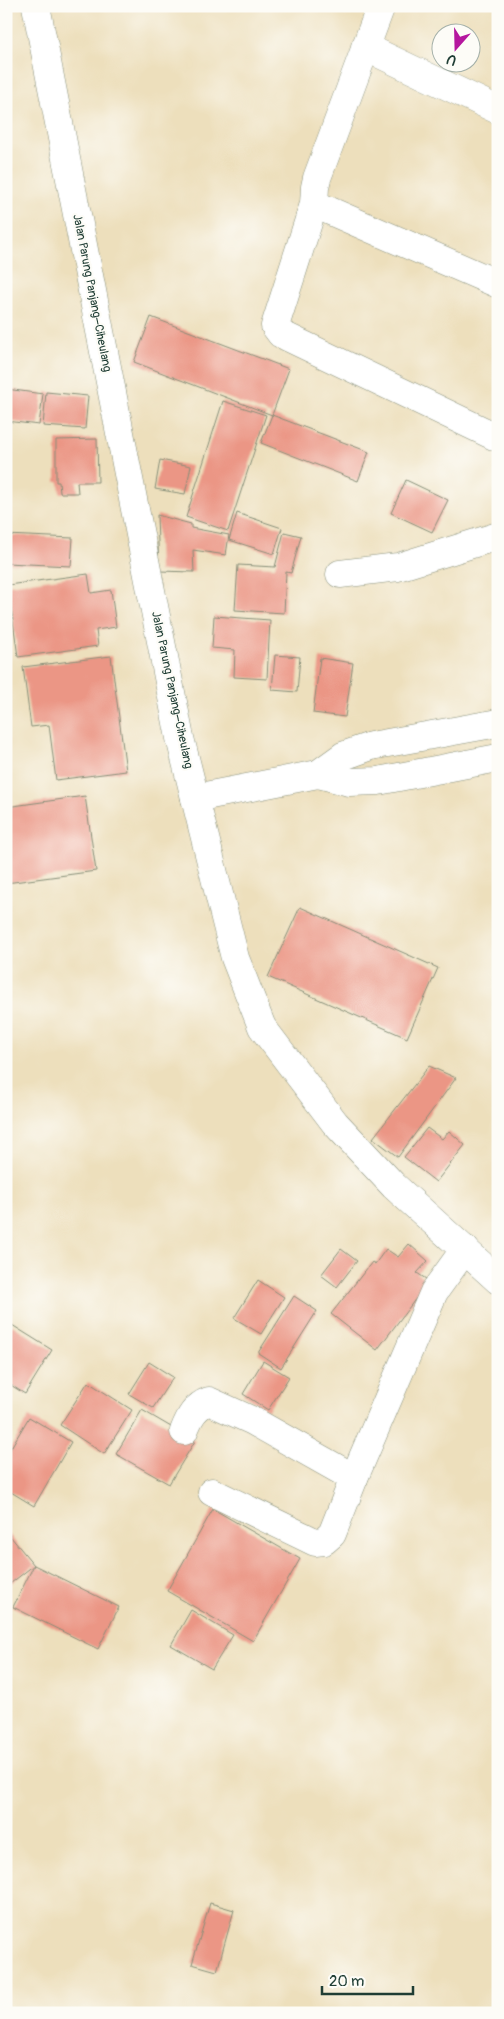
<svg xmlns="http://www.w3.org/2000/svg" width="504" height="2019" font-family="Pangolin,sans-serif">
  <rect width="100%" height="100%" fill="#fdfcf7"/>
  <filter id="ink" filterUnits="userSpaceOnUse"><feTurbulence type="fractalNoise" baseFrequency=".02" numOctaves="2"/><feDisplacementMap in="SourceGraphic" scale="10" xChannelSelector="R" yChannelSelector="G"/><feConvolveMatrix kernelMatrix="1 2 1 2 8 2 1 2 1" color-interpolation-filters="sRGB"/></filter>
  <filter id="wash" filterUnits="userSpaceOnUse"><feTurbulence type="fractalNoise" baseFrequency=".0096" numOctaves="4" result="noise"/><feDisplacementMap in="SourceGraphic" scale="20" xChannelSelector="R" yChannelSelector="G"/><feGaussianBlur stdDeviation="1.12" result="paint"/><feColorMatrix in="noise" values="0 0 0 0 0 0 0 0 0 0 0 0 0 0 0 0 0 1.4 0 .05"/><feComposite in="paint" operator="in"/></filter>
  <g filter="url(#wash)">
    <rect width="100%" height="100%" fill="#eddfbc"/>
    <g id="blocks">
      <g fill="#eb9685">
        <polygon points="151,317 289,369 272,415 134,362"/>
        <polygon points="6,389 43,394 39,425 6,421"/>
        <polygon points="46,392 88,396 85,429 43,426"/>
        <polygon points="223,401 266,415 228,531 186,517"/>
        <polygon points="272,415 369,452 358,481 261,443"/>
        <polygon points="97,439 98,482 77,482 78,493 60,493 59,482 56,482 56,440"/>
        <polygon points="160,460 191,466 185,494 155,489"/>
        <polygon points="406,480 448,500 432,532 391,513"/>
        <polygon points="237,513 282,528 274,554 229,540"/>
        <polygon points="157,515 191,524 191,528 229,535 226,555 193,550 194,572 159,571"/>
        <polygon points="284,532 301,536 291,573 286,572 284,613 235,610 238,565 275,567"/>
        <polygon points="6,535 73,538 71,566 6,563"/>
        <polygon points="88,574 91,593 111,590 116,627 96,630 98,646 18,657 8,585"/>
        <polygon points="214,616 270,620 267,679 234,677 235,650 212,648"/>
        <polygon points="275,655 300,657 297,692 272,690"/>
        <polygon points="111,656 126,771 56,780 49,725 31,727 23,667"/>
        <polygon points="320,658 353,663 345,717 313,713"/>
        <polygon points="85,796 96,871 6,883 6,807"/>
        <polygon points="300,907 438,968 407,1038 268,977"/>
        <polygon points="429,1066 456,1078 398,1157 373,1138"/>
        <polygon points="427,1128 442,1139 449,1131 465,1145 436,1182 404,1157"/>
        <polygon points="409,1244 428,1261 417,1273 429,1281 377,1350 331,1314 372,1262 375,1264 386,1249 398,1257"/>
        <polygon points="341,1249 357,1261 337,1287 321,1275"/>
        <polygon points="258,1280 284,1297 261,1334 234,1318"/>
        <polygon points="294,1296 317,1311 281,1368 258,1353"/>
        <polygon points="12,1325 52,1350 25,1394 6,1382 6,1334"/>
        <polygon points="263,1361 289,1377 268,1410 243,1394"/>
        <polygon points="149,1362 173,1377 153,1408 129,1394"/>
        <polygon points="88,1382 132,1410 104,1454 60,1425"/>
        <polygon points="142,1410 195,1441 169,1484 116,1454"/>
        <polygon points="29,1417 71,1442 34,1506 6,1489 6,1456"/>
        <polygon points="213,1509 300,1559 253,1641 167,1591"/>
        <polygon points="6,1531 34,1565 6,1587"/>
        <polygon points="34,1565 119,1607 98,1649 13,1607"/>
        <polygon points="191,1610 233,1635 212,1669 171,1645"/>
        <polygon points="210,1903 234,1910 217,1971 192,1964"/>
      </g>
    </g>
  </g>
  <g filter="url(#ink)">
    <use href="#blocks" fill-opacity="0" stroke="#868e78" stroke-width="1"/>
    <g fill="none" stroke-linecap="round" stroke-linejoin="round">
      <g stroke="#868e78" stroke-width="29">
        <g id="minor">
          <polyline points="36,6 180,738 235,958 262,1027 335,1123 394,1186 498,1280"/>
          <polyline points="381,6 317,178 315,187 314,204 275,326 281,334 498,438"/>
          <polyline points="365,47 498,110"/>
          <polyline points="314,204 498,284"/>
          <polyline points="340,574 398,567 498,536"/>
          <polyline points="318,774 349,782 378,781 498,758"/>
          <polyline points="195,798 318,774 343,756 371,746 498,723"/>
          <path d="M184,1431C189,1418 195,1406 209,1401L253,1421L354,1478"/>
          <polyline points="212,1492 315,1542 324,1541 332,1534 354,1478 434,1292 465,1249"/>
        </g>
      </g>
      <use href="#minor" stroke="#fff" stroke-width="28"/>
    </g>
  </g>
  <g text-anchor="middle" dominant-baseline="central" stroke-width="4.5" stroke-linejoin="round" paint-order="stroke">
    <g font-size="12" fill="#1f3d34" stroke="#fdfcf7">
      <text transform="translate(92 293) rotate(79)">Jalan Parung Panjang–Ciheulang</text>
      <text transform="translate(172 690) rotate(78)">Jalan Parung Panjang–Ciheulang</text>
    </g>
  </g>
  <rect width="504" height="2019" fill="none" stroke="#fdfcf7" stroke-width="25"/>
  <g transform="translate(456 48) rotate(200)"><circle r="24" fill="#fdfcf7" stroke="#a4b0a9"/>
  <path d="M0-4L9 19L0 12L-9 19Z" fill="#b5179e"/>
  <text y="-8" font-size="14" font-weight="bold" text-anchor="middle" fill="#1f3d34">U</text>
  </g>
  <path d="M322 1986v8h91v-8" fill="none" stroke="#1f3d34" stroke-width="2.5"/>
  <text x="329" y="1986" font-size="15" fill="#1f3d34" stroke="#fdfcf7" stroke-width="4" paint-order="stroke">20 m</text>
</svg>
